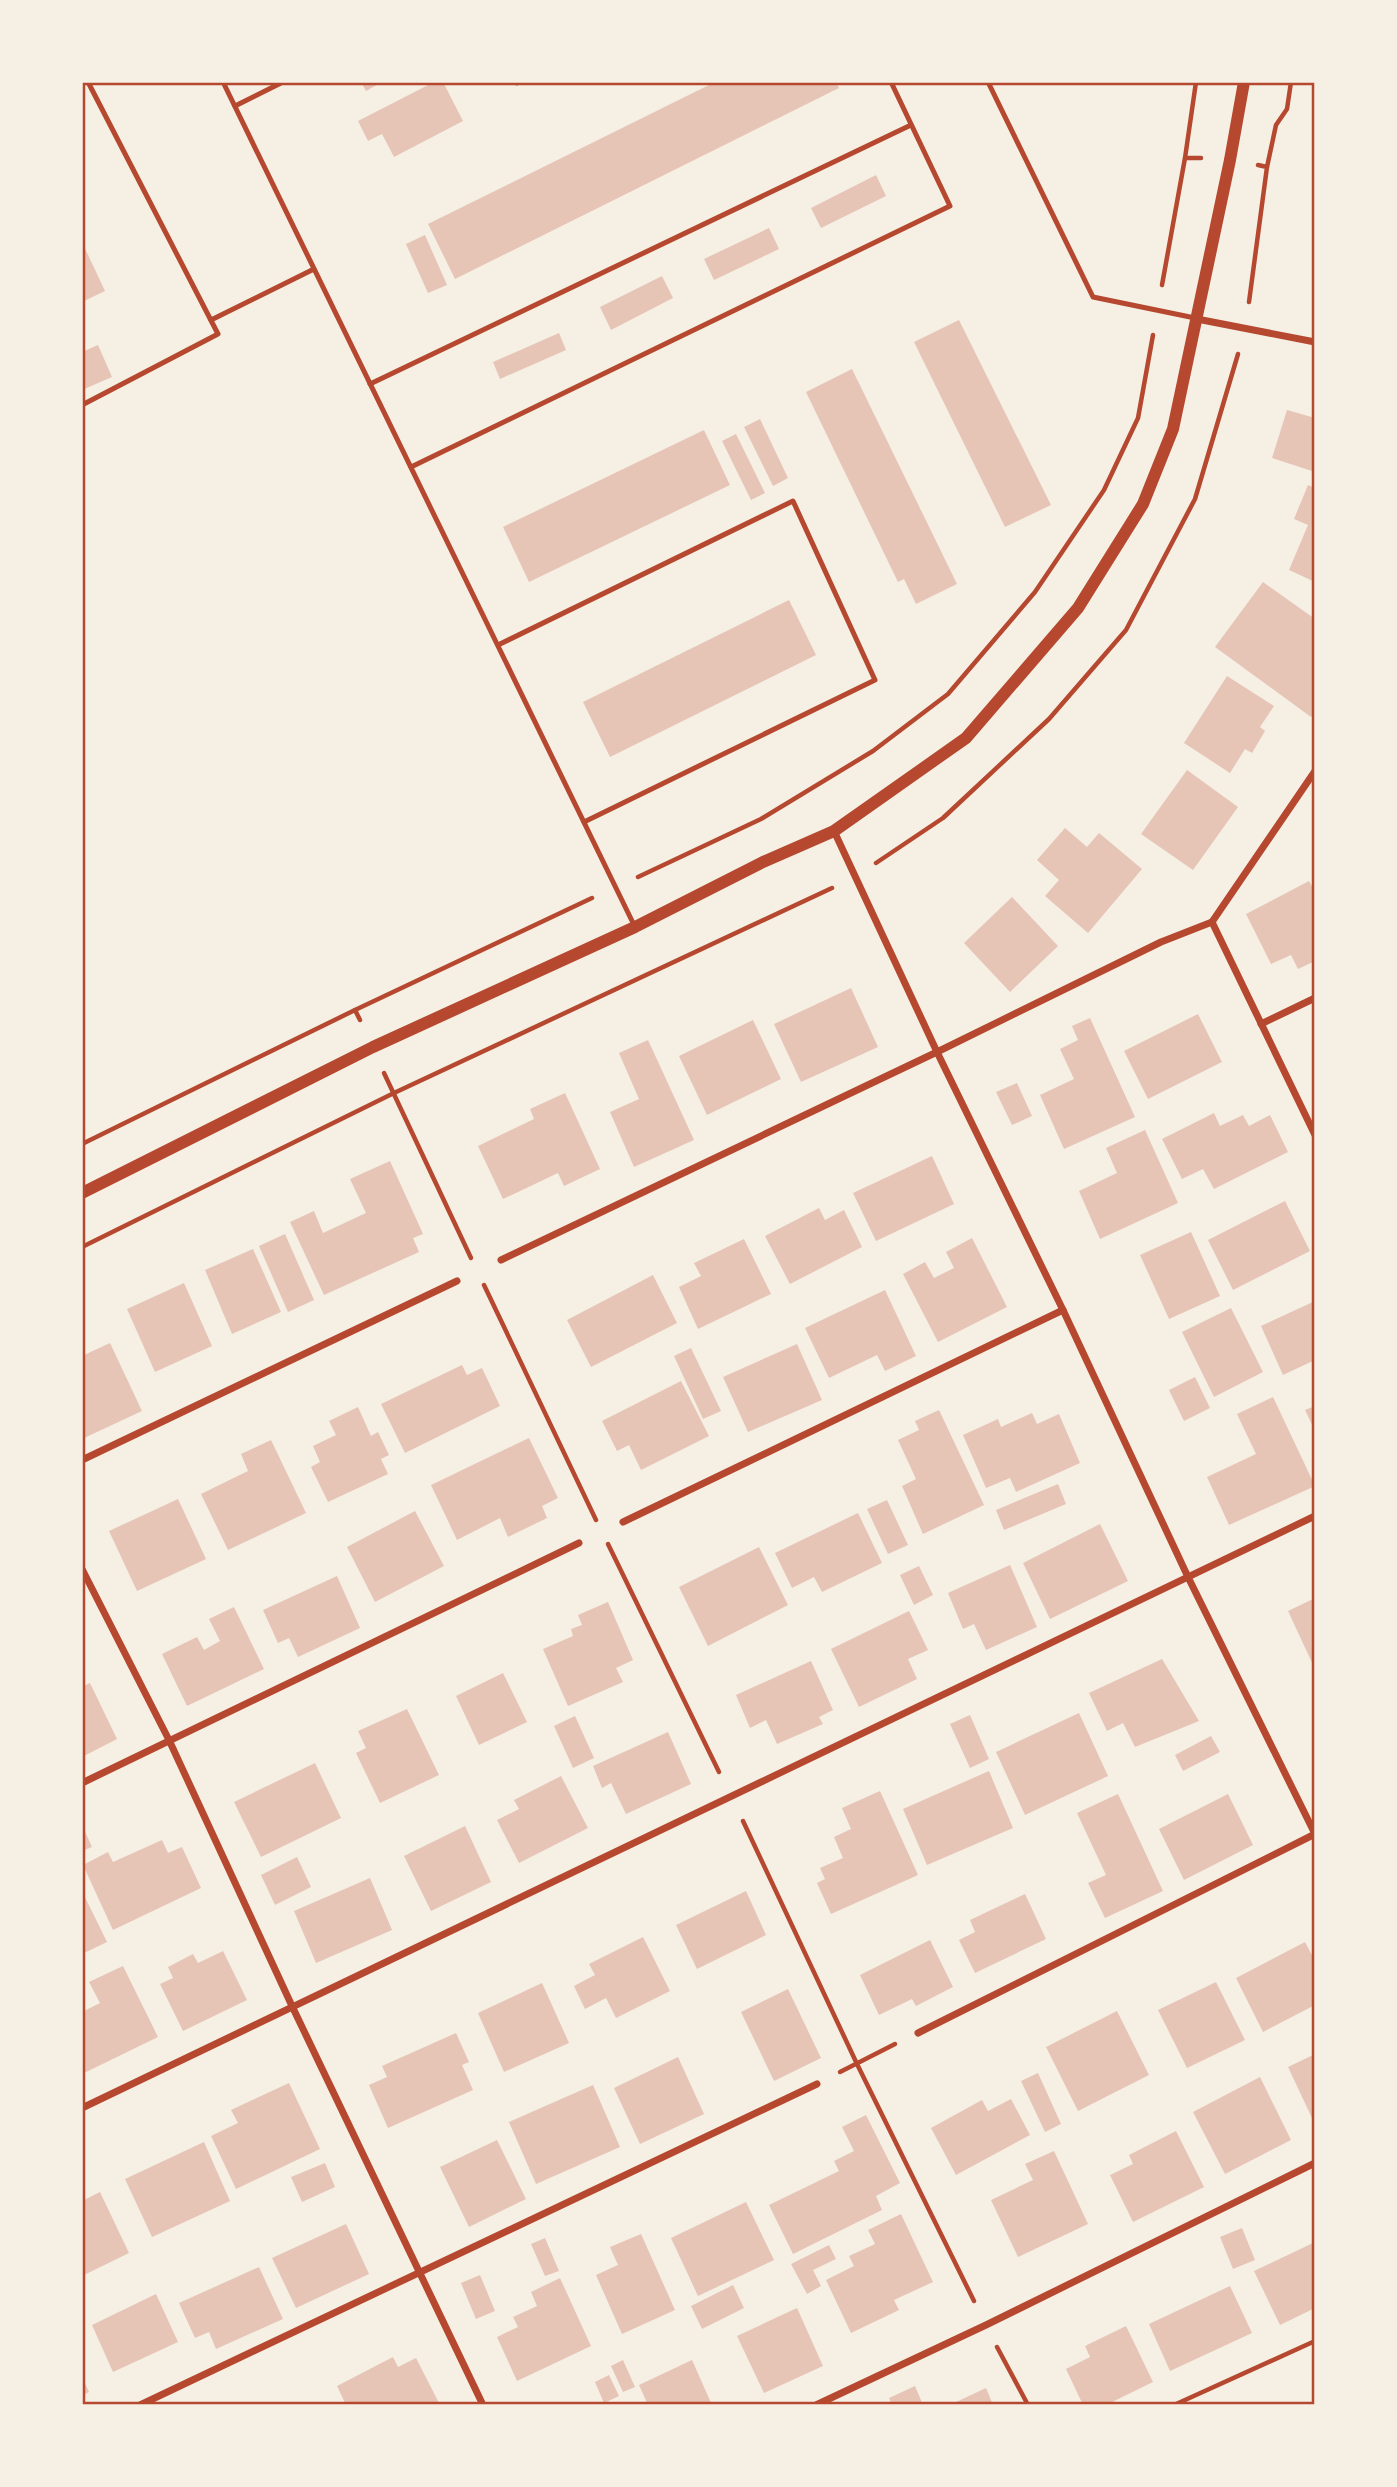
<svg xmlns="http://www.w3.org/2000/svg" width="1397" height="2487" font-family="'Noto Serif',serif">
  <rect width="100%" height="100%" fill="#f6efe4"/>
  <g fill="#e6c5b7">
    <polygon points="361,82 382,82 366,91"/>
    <polygon points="434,82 443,82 463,121 394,157 382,134 368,141 358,121"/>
    <polygon points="715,82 836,82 839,88 455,279 428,224"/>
    <polygon points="876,175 886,196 821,228 811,208"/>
    <polygon points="769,228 779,249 714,280 704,259"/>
    <polygon points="425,235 447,285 428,293 406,244"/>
    <polygon points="82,242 105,291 82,302"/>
    <polygon points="662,276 673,298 611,330 600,307"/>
    <polygon points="959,320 1051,505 1005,527 914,342"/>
    <polygon points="559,333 566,350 500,379 493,362"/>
    <polygon points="98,345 112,377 82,390 82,352"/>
    <polygon points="852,369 957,584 916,604 904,579 898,582 806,392"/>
    <polygon points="1287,410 1315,418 1315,472 1272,458"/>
    <polygon points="760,419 788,478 773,486 744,427"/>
    <polygon points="704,430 730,485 529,582 503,527"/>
    <polygon points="736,434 765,493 751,500 722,441"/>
    <polygon points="1308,485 1315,488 1315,582 1289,570 1308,525 1294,519"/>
    <polygon points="1263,582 1315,619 1315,712 1311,717 1215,647"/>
    <polygon points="789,600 816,655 610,757 583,702"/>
    <polygon points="1227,676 1274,706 1260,727 1265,731 1252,753 1245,749 1230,773 1184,743"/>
    <polygon points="1187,770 1238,807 1193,870 1141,834"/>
    <polygon points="1065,828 1087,847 1099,833 1142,869 1088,933 1045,896 1059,880 1037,860"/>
    <polygon points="1309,881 1315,892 1315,961 1298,969 1291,955 1271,964 1246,914"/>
    <polygon points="1012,897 1058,946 1010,992 964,943"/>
    <polygon points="851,988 878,1047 801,1082 774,1024"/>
    <polygon points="1198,1014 1222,1062 1148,1099 1124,1051"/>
    <polygon points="1090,1018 1135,1117 1064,1149 1040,1095 1074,1079 1060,1049 1078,1040 1072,1026"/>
    <polygon points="753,1020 781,1079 707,1115 679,1056"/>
    <polygon points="648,1040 694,1140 634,1167 610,1112 639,1099 619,1053"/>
    <polygon points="1017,1083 1032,1116 1012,1125 996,1092"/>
    <polygon points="565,1093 600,1169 564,1186 558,1173 503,1199 478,1146 534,1119 530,1109"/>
    <polygon points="1214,1113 1220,1126 1243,1115 1249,1126 1270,1115 1288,1152 1214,1189 1203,1169 1182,1179 1162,1139"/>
    <polygon points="1145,1130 1178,1203 1100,1239 1079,1191 1117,1173 1106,1148"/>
    <polygon points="932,1156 954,1204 876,1241 853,1193"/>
    <polygon points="390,1161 423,1234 413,1238 419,1252 324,1295 290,1222 314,1211 323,1233 366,1213 350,1179"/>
    <polygon points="1285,1201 1310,1251 1233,1290 1208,1240"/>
    <polygon points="819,1208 825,1220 844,1210 862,1247 790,1284 765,1236"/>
    <polygon points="1191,1232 1220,1296 1169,1319 1140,1255"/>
    <polygon points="285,1234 314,1300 288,1312 259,1246"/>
    <polygon points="972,1238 1007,1307 938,1342 903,1274 925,1262 934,1278 954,1268 946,1252"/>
    <polygon points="744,1239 771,1294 698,1329 679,1287 701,1276 694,1263"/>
    <polygon points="253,1249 281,1312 232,1334 205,1270"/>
    <polygon points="653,1275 677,1323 591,1367 567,1320"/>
    <polygon points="184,1283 212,1346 155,1372 127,1309"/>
    <polygon points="885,1290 916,1356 885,1371 877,1355 829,1378 805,1328"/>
    <polygon points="1315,1301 1315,1360 1283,1375 1261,1326"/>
    <polygon points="1231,1308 1263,1372 1214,1397 1182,1332"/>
    <polygon points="110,1343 142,1411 82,1439 82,1356"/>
    <polygon points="797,1344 822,1400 748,1432 723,1377"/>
    <polygon points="691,1348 721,1411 703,1419 674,1356"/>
    <polygon points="462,1365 467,1375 482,1368 500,1406 405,1453 381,1404"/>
    <polygon points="1195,1377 1210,1408 1184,1421 1169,1390"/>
    <polygon points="681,1381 709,1436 641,1470 629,1445 617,1451 602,1421"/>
    <polygon points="1273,1397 1315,1486 1229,1525 1207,1477 1256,1454 1237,1414"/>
    <polygon points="1315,1406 1315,1431 1305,1410"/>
    <polygon points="358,1407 371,1436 378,1432 389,1455 381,1459 388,1474 328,1502 311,1467 320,1462 313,1446 336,1435 329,1421"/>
    <polygon points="939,1410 984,1505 923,1534 902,1486 916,1479 898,1440 919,1430 915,1421"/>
    <polygon points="1032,1413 1037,1424 1059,1414 1080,1463 1016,1492 1010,1478 986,1488 963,1435 998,1419 1001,1427"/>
    <polygon points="529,1438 558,1498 542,1506 547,1518 508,1537 500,1518 457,1540 431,1485"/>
    <polygon points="271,1440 306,1513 228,1550 201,1494 248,1471 241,1454"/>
    <polygon points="1058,1484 1066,1504 1004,1530 996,1510"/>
    <polygon points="178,1499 206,1559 137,1591 109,1531"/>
    <polygon points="887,1500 908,1545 888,1554 867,1509"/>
    <polygon points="415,1511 444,1566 375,1602 347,1547"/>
    <polygon points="858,1513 882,1563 822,1592 814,1577 792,1588 775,1553"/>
    <polygon points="1100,1524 1128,1581 1050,1619 1023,1563"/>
    <polygon points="759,1547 788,1605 708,1646 679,1587"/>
    <polygon points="1010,1565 1037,1627 986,1650 974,1624 963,1629 948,1593"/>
    <polygon points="919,1566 933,1595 914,1605 900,1575"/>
    <polygon points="337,1576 360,1628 298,1657 289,1638 278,1643 263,1610"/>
    <polygon points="1315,1598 1315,1669 1288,1611"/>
    <polygon points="608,1602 633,1660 616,1668 623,1682 568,1706 543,1649 573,1636 571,1629 582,1625 578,1615"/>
    <polygon points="234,1607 264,1669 187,1706 162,1654 197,1637 204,1650 220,1641 209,1619"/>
    <polygon points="909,1611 928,1650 908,1659 917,1679 859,1707 831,1649"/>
    <polygon points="1162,1659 1199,1721 1135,1747 1123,1723 1107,1731 1089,1693"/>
    <polygon points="811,1661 833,1710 819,1717 823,1724 777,1744 766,1720 750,1728 736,1695"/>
    <polygon points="503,1673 527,1722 479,1745 456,1696"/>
    <polygon points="90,1683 117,1739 82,1757 82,1687"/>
    <polygon points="407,1709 439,1775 380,1803 356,1753 366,1748 358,1731"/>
    <polygon points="1079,1713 1108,1776 1025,1815 996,1752"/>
    <polygon points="970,1715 989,1759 970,1768 950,1724"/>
    <polygon points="575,1716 594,1758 573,1768 554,1726"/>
    <polygon points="668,1732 691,1784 626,1814 611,1783 602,1788 593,1766"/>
    <polygon points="1211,1736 1220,1752 1183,1771 1175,1755"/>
    <polygon points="315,1763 341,1818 261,1857 234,1802"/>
    <polygon points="989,1771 1013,1828 927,1865 903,1809"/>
    <polygon points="561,1776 588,1828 519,1863 497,1820 519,1809 514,1800"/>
    <polygon points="880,1791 918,1875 831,1914 817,1883 825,1879 820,1868 843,1858 834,1837 851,1829 842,1808"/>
    <polygon points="1118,1794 1163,1891 1105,1918 1088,1883 1106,1875 1077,1813"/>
    <polygon points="1228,1794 1253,1845 1184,1880 1159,1829"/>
    <polygon points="82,1825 92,1847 82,1851"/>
    <polygon points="465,1826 491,1882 431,1911 404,1856"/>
    <polygon points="162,1840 168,1853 182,1847 201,1888 113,1930 83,1865 108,1852 113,1862"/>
    <polygon points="297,1857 311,1887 275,1905 261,1875"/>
    <polygon points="370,1878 392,1930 316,1963 294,1911"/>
    <polygon points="82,1891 107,1942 82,1954"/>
    <polygon points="746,1891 766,1935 697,1969 676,1925"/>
    <polygon points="1025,1894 1046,1939 975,1973 959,1940 975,1932 970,1920"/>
    <polygon points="643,1937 670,1991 616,2018 606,1998 585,2009 574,1986 595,1975 589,1964"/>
    <polygon points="930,1940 953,1987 916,2006 912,1999 879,2015 860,1975"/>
    <polygon points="1305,1942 1315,1961 1315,2005 1263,2032 1236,1978"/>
    <polygon points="223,1951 247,2000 183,2031 160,1984 173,1978 168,1967 193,1954 198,1963"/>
    <polygon points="123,1966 158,2037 82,2074 82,2012 100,2003 89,1982"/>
    <polygon points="1216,1982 1245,2040 1187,2068 1158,2010"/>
    <polygon points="542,1983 569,2043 504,2072 478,2013"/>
    <polygon points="788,1989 821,2058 774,2081 741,2012"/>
    <polygon points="1117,2011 1149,2075 1078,2111 1046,2047"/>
    <polygon points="456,2033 469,2062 462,2065 473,2090 388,2128 369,2085 387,2077 382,2066"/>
    <polygon points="1315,2054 1315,2117 1312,2118 1288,2067"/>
    <polygon points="678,2057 704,2114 640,2144 614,2088"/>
    <polygon points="1038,2073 1061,2124 1045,2132 1021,2081"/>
    <polygon points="1260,2077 1291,2140 1225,2174 1193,2112"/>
    <polygon points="289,2083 320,2149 236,2189 211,2136 238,2123 231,2110"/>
    <polygon points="593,2085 620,2147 536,2184 509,2122"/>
    <polygon points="1011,2099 1030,2135 956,2175 931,2128 982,2100 988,2111"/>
    <polygon points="866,2115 900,2183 876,2196 882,2210 793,2254 769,2205 839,2171 834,2161 854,2151 842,2127"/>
    <polygon points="1176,2131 1204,2187 1133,2222 1110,2175 1133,2164 1129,2155"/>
    <polygon points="497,2140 526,2199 469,2227 440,2167"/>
    <polygon points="204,2142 230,2201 152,2237 125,2179"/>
    <polygon points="1054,2151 1088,2224 1018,2257 991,2200 1033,2180 1025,2164"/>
    <polygon points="325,2163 335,2187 302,2202 291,2177"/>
    <polygon points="100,2192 129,2253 82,2276 82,2201"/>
    <polygon points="746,2202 774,2260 698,2296 671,2238"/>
    <polygon points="901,2214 933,2282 894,2300 899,2310 851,2333 826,2280 854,2266 849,2256 875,2244 868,2230"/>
    <polygon points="346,2224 369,2274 296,2308 272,2258"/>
    <polygon points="1242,2228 1255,2260 1233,2269 1220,2237"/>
    <polygon points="641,2234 675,2310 622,2334 596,2275 618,2265 610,2247"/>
    <polygon points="545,2238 559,2271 545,2276 531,2244"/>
    <polygon points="1315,2242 1315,2308 1280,2325 1254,2271"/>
    <polygon points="829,2245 836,2259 813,2270 821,2286 807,2294 791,2264"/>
    <polygon points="259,2267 283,2319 216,2349 209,2332 195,2338 179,2303"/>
    <polygon points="480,2275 495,2311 476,2319 461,2283"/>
    <polygon points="560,2278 591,2346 517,2381 497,2337 518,2327 513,2317 537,2306 531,2292"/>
    <polygon points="733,2285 744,2308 702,2329 691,2306"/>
    <polygon points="1230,2286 1252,2333 1170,2371 1149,2324"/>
    <polygon points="156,2294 178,2342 113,2372 92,2325"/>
    <polygon points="797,2308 823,2366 764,2393 737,2336"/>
    <polygon points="1126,2326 1153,2382 1106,2405 1083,2405 1066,2369 1090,2357 1085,2346"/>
    <polygon points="393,2357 398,2367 416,2358 440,2405 346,2405 337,2386"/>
    <polygon points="623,2360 635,2387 623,2392 611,2366"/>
    <polygon points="692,2360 712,2405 648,2405 639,2385"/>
    <polygon points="609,2375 619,2396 604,2403 595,2382"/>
    <polygon points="82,2377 89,2392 82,2396"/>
    <polygon points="915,2386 923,2405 892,2405 889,2398"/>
    <polygon points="986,2388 993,2405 957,2405 956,2402"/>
  </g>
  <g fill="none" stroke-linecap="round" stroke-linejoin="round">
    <g stroke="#b5482f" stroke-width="4.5">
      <polyline points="1185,158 1196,82"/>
      <polyline points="1267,167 1276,125 1287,109 1291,82"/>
      <polyline points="1162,285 1185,158 1201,158"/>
      <polyline points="1249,302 1267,167 1258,165"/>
      <polyline points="876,863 943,818 1049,719 1126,630 1195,499 1238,354"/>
      <polyline points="638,877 761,819 873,751 948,694 1035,592 1104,490 1138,418 1153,335"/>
      <polyline points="355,1010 592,898"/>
      <polyline points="384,1073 471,1258"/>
      <polyline points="82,1144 355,1010 360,1020"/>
      <polyline points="82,1247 394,1093 832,888"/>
      <polyline points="484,1285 596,1520"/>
      <polyline points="608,1544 719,1772"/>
      <polyline points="743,1821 857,2064 974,2301"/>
      <polyline points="840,2072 895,2044"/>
      <polyline points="997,2347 1028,2405"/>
      <polyline points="1174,2405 1315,2341"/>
    </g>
    <g stroke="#b5482f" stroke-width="5">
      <polyline points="223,82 635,927"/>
      <polyline points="988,82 1093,297 1195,318"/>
      <polyline points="517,83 520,82"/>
      <polyline points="235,106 283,82"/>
      <polyline points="211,320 314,269"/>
      <polyline points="370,384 911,125"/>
      <polyline points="82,405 218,334 88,82"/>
      <polyline points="411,467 950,206 891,82"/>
      <polyline points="498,645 793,501 875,680 584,822"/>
    </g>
    <g stroke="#b5482f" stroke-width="7">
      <polyline points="1197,319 1315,342"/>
      <polyline points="834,831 937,1052 1063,1310 1188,1577 1315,1834"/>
      <polyline points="1212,922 1315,1135"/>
      <polyline points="1261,1024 1315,998"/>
      <polyline points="501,1260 937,1052 1161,942 1212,922 1315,771"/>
      <polyline points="82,1460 457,1281"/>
      <polyline points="623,1522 1063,1310"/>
      <polyline points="82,1569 169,1740 292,2006 483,2405"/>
      <polyline points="82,1783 579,1543"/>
      <polyline points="918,2033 1315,1834"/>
      <polyline points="82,2108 1315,1516"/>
      <polyline points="140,2405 817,2084"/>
      <polyline points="816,2405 986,2325 1315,2163"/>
    </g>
    <polyline stroke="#b5482f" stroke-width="12" points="82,1193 373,1047 635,927 763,862 834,831 966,738 1078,608 1143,504 1173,429 1230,160 1244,82"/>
  </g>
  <rect width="1397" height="2487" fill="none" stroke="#f6efe4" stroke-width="168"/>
  <rect x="84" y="84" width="1229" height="2319" fill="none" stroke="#b5482f" stroke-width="2.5"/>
</svg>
